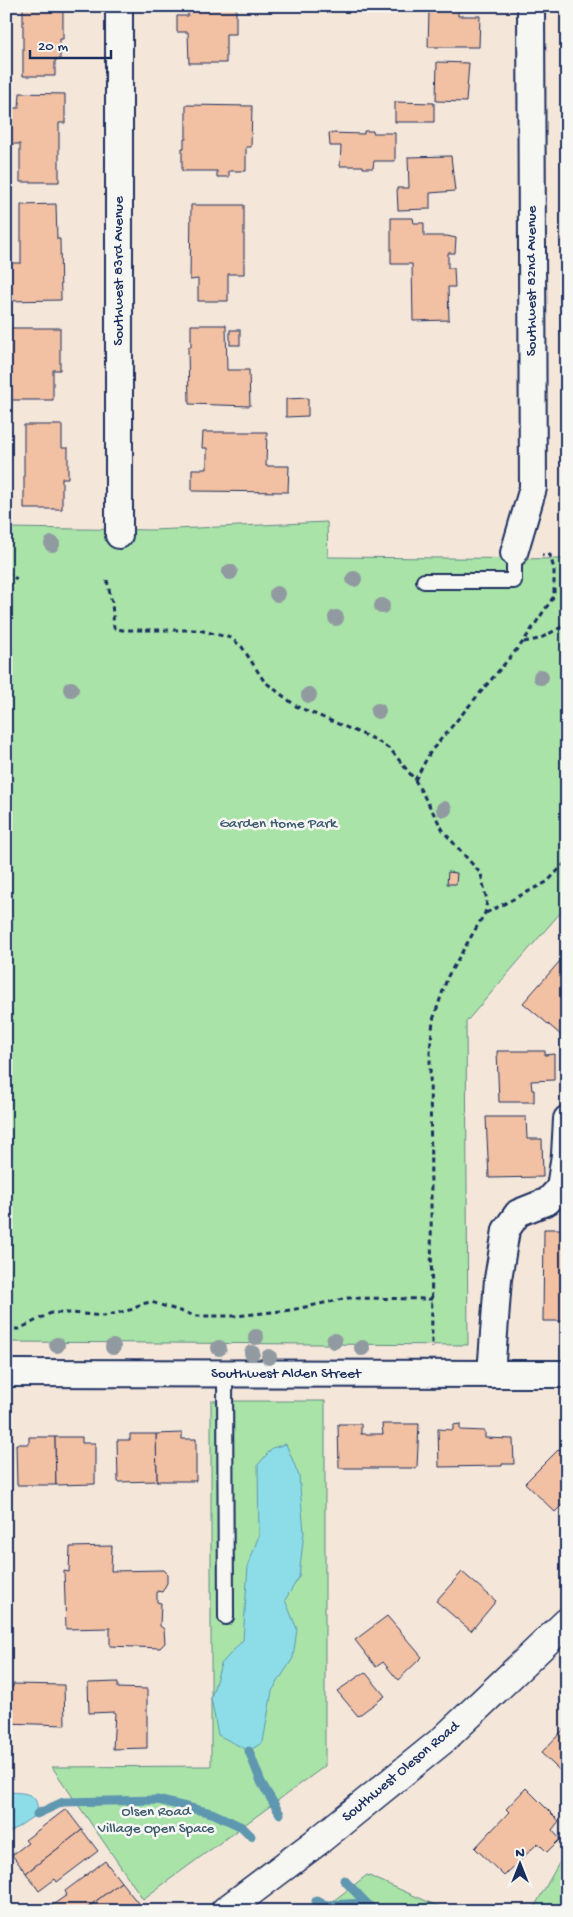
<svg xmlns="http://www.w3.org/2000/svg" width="573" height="1917" font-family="'Gochi Hand',sans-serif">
  <rect width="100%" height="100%" fill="#f5e6da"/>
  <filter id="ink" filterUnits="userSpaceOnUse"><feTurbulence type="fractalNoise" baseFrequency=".02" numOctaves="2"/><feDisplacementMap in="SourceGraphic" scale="10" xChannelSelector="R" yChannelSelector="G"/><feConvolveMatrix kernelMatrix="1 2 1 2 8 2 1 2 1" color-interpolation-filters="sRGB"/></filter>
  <g filter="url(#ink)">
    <g fill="#a9e3a8" stroke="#628983">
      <polygon points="327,522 328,557 565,559 565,528 567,528 567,905 466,1022 468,1345 6,1342 6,528 153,530"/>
      <polygon points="211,1401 325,1401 325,1766 143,1899 52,1767 211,1766"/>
      <polygon points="567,1849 567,1911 532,1911"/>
      <polygon points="367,1875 449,1911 320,1911"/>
    </g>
    <g fill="#8cdde7" stroke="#5f97b0">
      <polygon points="286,1444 299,1476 304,1532 299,1577 285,1600 297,1629 293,1658 272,1691 263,1742 249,1751 218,1735 211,1698 221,1664 243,1640 248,1566 259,1535 258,1465 272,1448"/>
      <path d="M6,1792C23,1793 40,1791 37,1814L6,1835Z"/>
    </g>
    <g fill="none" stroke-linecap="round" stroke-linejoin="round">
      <g stroke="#5f97b0" stroke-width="9">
        <polyline points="249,1751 261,1782 280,1814"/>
        <polyline points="37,1814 63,1802 158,1800 212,1813 242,1827 251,1836"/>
        <polyline points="344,1880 374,1911"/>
        <polyline points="316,1901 327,1905 366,1903"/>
      </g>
    </g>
    <g fill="#f2c0a2" stroke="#1b2f5e">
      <polygon points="23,6 59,6 59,10 63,10 63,39 60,39 60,60 55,60 55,76 23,76"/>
      <polygon points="188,6 236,6 236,34 226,34 226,63 189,63 188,32 177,32 177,16 188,16"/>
      <polygon points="418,6 458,6 458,16 480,16 479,47 428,47 429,10 418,10"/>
      <polygon points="437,62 469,63 466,102 436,101"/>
      <polygon points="20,93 65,94 65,123 59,123 59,182 20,182 20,144 6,144 6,108 19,108"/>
      <polygon points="395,102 434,103 434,122 395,122"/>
      <polygon points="186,105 252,106 251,147 246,147 246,171 229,171 229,177 217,177 217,171 182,171 182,148 184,148 184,139 186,139"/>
      <polygon points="364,131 373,131 373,133 395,133 395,161 374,161 373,168 363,168 363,166 340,166 341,146 330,146 329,133 364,134"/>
      <polygon points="451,156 455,191 430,193 430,209 398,210 397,188 409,188 408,157"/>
      <polygon points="56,204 57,239 60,239 61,300 6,301 6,263 21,263 21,205"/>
      <polygon points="191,205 244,205 244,274 228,274 228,301 198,301 198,279 190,280"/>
      <polygon points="391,218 413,218 414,223 424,223 424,236 447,236 456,238 455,253 448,253 448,268 454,268 455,287 448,287 449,320 413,321 412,264 391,264"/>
      <polygon points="191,325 226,325 227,370 249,370 250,406 189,404 188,347 191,347"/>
      <polygon points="10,328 60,328 60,370 53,370 53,400 9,400"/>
      <rect x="230" y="330" width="10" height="15"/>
      <polygon points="308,398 308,416 286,417 286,399"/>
      <polygon points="24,425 62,425 62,448 68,448 68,478 62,478 62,509 24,509"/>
      <polygon points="203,432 267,432 266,466 289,466 288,492 192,491 192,469 207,469 207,448 202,448"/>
      <polygon points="448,872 457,873 456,884 447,884"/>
      <polygon points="567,953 567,1028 561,1035 523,1003"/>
      <polygon points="497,1051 545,1051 545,1055 554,1054 554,1080 531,1081 532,1090 534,1090 534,1102 499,1102"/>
      <polygon points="486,1117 526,1117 527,1139 542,1139 543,1177 489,1178"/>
      <polygon points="544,1229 567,1229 567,1321 543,1321"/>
      <polygon points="338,1424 361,1424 361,1434 383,1434 382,1424 419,1424 417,1468 339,1468"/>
      <polygon points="460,1424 460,1430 485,1431 485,1438 513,1439 514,1464 502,1464 502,1466 439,1467 438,1429 453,1430 453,1425"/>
      <polygon points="182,1433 182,1439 196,1439 196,1481 157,1481 156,1434"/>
      <polygon points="130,1434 156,1434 157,1481 118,1482 117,1440 130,1440"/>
      <polygon points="29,1437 55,1437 56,1485 17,1485 16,1444 29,1444"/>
      <polygon points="55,1437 82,1437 82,1443 95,1443 95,1484 56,1485"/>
      <polygon points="559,1449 567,1457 567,1500 555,1512 525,1483"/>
      <polygon points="6,1459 7,1459 8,1501 6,1501"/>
      <polygon points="112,1546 111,1571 163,1570 167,1574 167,1583 162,1592 157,1591 157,1602 161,1603 160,1626 164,1629 165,1643 160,1648 110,1646 110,1628 66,1629 64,1571 69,1572 70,1547"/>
      <polygon points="462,1572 496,1601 471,1631 436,1601"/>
      <polygon points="387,1616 422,1657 398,1680 383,1662 376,1667 355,1640"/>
      <polygon points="365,1672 385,1696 358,1716 337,1691"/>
      <polygon points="118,1682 118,1688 147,1689 147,1748 113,1749 115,1712 89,1713 88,1683"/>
      <polygon points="13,1684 64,1685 65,1725 6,1723 6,1687 13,1687"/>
      <polygon points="567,1726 567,1777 541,1753"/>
      <polygon points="526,1788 559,1821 552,1830 560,1839 547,1852 538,1843 504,1876 475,1848 509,1812 506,1809"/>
      <polygon points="66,1809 82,1830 26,1873 12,1855 28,1843 25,1840"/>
      <polygon points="82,1830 98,1851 57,1882 55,1879 39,1891 26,1873"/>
      <polygon points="105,1861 121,1882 83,1911 55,1911 51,1906 67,1895 65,1891"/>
      <polygon points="121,1882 138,1903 127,1911 83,1911"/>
    </g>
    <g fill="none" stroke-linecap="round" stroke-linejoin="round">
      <g stroke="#1b2f5e" stroke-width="18">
        <g id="service">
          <polyline points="424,581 514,581 514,553"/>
          <polyline points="225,1374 226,1617"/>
        </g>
      </g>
      <g stroke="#1b2f5e" stroke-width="30">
        <g id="minor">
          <polyline points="119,6 119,535"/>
          <polyline points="514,553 533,488 531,6"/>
          <polyline points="6,1373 567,1374"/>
          <polyline points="491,1374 498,1279 506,1230 518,1213 548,1201 560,1188 565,1155 567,1119"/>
        </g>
      </g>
      <g stroke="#1b2f5e" stroke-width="31">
        <polyline id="secondary" points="225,1911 318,1841 444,1739 567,1622"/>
      </g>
      <g stroke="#1b2f5e" stroke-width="3" stroke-dasharray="5 4" stroke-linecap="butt">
        <polyline points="6,573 17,579"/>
        <polyline points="107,580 112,603 114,628 122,630 199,630 231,638 242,647 264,681 296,706 376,740 391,750 415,780 444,832 481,874 487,901 485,913 448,976 433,1020 430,1051 432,1348"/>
        <polyline points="524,642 539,639 567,624"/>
        <polyline points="415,780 431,751 523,642 554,596 554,569 550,555 542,555"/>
        <polyline points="486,913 547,882 567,861"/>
        <polyline points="6,1329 19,1329 51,1313 71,1313 104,1316 134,1309 141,1304 151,1302 196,1316 235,1316 291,1310 348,1298 432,1299"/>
      </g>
      <use href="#service" stroke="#f6f6f2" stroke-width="14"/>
      <use href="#minor" stroke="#f6f6f2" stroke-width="26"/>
      <use href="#secondary" stroke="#f6f6f2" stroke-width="28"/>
    </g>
    <g fill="#909aa0">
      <circle cx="52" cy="544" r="8"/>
      <circle cx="230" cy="572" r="8"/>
      <circle cx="354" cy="579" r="8"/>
      <circle cx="277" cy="594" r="8"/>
      <circle cx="382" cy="606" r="8"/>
      <circle cx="336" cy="618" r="8"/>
      <circle cx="541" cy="677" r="8"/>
      <circle cx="71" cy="689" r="8"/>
      <circle cx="309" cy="695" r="8"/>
      <circle cx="378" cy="711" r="8"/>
      <circle cx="444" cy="809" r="8"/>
      <circle cx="256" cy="1337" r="8"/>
      <circle cx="334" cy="1341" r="8"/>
      <circle cx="57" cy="1345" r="8"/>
      <circle cx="113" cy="1347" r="8"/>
      <circle cx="219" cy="1348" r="8"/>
      <circle cx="362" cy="1348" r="8"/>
      <circle cx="252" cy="1353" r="8"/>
      <circle cx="269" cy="1357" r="8"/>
    </g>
  </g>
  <g text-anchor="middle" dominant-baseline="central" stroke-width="5" stroke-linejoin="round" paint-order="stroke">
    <g font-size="15" fill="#1b2f5e" stroke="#f6f6f2">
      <text transform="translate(119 271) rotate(-90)">Southwest 83rd Avenue</text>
      <text transform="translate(532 281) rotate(-90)">Southwest 82nd Avenue</text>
      <text x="286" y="1374">Southwest Alden Street</text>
      <text transform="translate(401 1772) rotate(-40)">Southwest Oleson Road</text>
    </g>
    <g font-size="15" fill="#3e5c70" stroke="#f6f6f2">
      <text x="278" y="824">Garden Home Park</text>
      <text x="156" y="1812">Olsen Road<tspan x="156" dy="17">Village Open Space</tspan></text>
    </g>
  </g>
  <rect width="573" height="1917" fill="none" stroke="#f6f6f2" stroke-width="25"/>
  <rect x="12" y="12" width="548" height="1892" fill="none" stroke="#1b2f5e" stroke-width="2" filter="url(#ink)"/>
  <g transform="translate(520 1864)" stroke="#f6f6f2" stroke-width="4" paint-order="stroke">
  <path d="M0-4L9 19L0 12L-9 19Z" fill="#1b2f5e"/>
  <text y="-8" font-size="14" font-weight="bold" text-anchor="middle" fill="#1b2f5e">N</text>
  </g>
  <path d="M30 50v8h81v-8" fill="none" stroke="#1b2f5e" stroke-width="2.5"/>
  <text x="38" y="50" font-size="15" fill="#1b2f5e" stroke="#f6f6f2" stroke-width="4" paint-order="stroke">20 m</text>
</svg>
